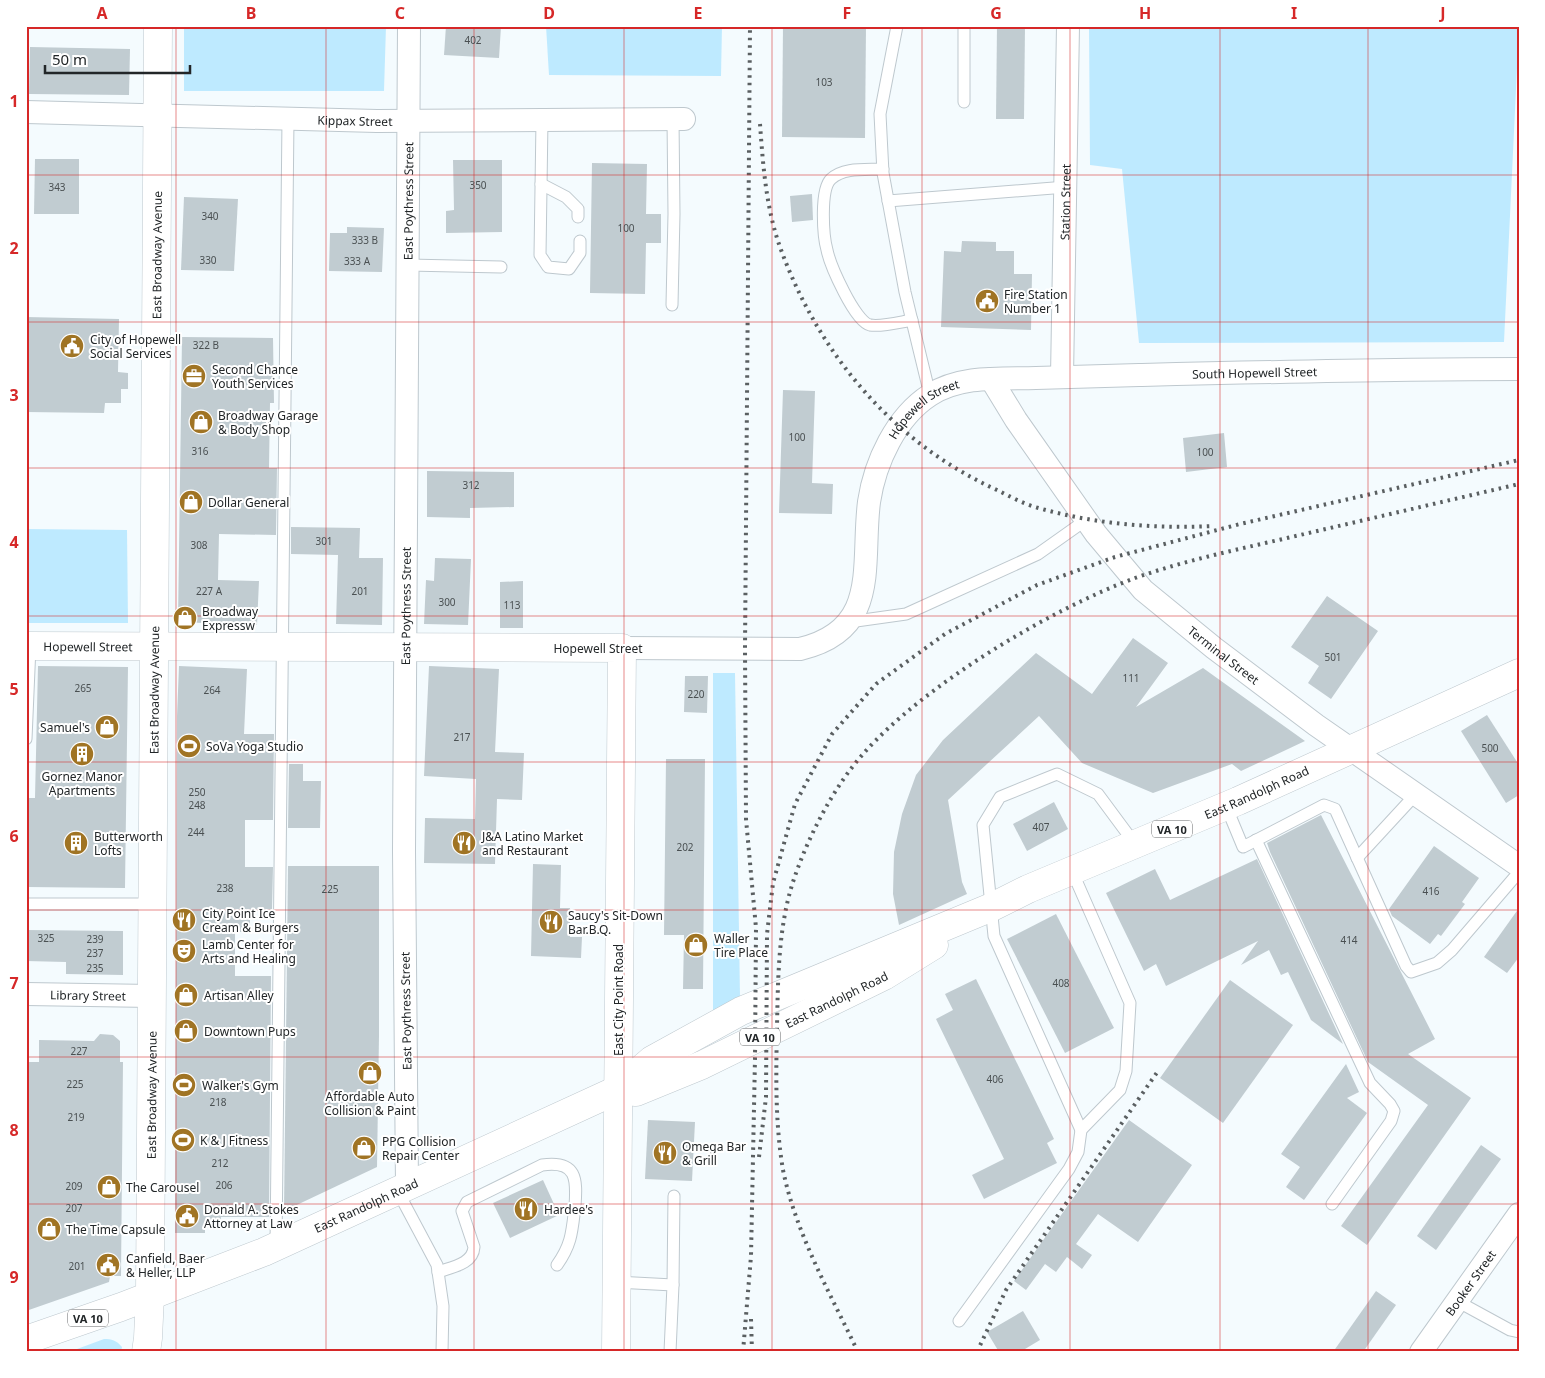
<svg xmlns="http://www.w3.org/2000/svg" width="1545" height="1378" font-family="'Noto Sans',sans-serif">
  <rect width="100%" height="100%" fill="#f4fbfe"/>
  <g fill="#beeaff">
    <polygon points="184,26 386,26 384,91 184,91"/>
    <polygon points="546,26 722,26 721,76 549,75"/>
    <polygon points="1089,26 1519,26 1504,342 1139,343 1122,169 1090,165"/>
    <polygon points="26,529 127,530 128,623 26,623"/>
    <polygon points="713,673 735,673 740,997 713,1011"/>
    <path d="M104,1339C112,1339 116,1340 122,1347L121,1352H69Z"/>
  </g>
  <g fill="#c1ccd1">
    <polygon points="446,26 501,26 499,58 444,55"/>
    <polygon points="783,26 866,26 865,138 782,137"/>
    <polygon points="997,26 1025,26 1024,119 996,119"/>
    <polygon points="30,47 130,49 129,95 29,94"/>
    <polygon points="35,159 79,159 79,214 34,214"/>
    <polygon points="453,160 502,160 502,232 446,233 446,211 454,210"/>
    <polygon points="592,163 647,164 646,214 661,214 661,243 646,243 645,294 590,293"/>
    <polygon points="812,194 813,220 792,222 790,196"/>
    <polygon points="184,197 238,199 234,271 181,270"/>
    <polygon points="347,227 384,228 382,272 329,271 330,233 347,233"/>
    <polygon points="962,241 996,242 996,251 1014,251 1014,274 1032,274 1031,330 941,327 944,251 961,252"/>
    <polygon points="26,317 119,319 118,372 128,373 128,389 121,389 121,403 105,403 104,413 26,412"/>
    <polygon points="182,337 273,338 274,403 270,403 269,468 277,468 276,535 219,534 218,580 259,581 257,625 178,622"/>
    <polygon points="783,390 815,391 812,483 833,484 832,514 779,513"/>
    <polygon points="1224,433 1227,467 1186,472 1183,438"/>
    <polygon points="427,471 514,472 514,507 470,508 470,518 427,517"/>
    <polygon points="291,527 360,528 359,558 383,558 382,625 336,624 338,555 291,554"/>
    <polygon points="435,558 471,559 468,625 424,624 426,580 434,581"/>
    <polygon points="523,581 523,628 500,628 500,582"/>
    <polygon points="1327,596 1378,631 1331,699 1308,683 1319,666 1291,647"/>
    <polygon points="1133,638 1168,663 1136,707 1203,668 1305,741 1241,771 1232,764 1153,793 1082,763 1039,716 948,800 962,882 967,894 899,925 893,894 894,852 902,814 916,775 943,740 1036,653 1092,694"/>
    <polygon points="38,666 128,667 125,888 27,887 28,798 35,798"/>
    <polygon points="179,666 247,669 244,734 274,734 273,820 245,820 245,867 273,867 272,910 250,910 250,932 235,932 235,976 271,976 269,1217 221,1217 220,1226 205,1226 205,1233 175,1233 177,716"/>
    <polygon points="429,666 499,669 495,752 524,753 522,800 497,799 495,864 424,863 425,818 475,819 476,779 424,776"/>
    <polygon points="685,676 708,676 707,713 684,712"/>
    <polygon points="1487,715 1519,765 1519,795 1506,803 1461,731"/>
    <polygon points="666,759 705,759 703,989 683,989 684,935 664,935"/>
    <polygon points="289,764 303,764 303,781 321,781 320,828 288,828"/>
    <polygon points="1054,802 1068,829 1027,851 1013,824"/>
    <polygon points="1321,815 1435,1039 1408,1054 1471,1098 1367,1245 1341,1226 1428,1105 1368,1062 1270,852 1267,843"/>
    <polygon points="1434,846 1479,878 1462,902 1465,904 1441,936 1438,934 1430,944 1392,916 1389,909"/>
    <polygon points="1257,859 1343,1044 1311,1020 1288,972 1281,975 1269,950 1241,965 1258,941 1166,986 1156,964 1144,971 1106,893 1155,869 1170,900"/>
    <polygon points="533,864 561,865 560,908 570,908 570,937 582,937 581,958 531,956"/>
    <polygon points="288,866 379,866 379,1035 377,1167 284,1211"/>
    <polygon points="1519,908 1519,957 1507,973 1484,957"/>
    <polygon points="1056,914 1114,1028 1065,1053 1007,939"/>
    <polygon points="26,930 123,931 123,975 66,974 66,962 26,961"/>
    <polygon points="976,979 1054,1139 1047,1143 1057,1163 984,1199 972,1175 1004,1159 936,1019 953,1010 945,994"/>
    <polygon points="1230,980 1293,1025 1223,1123 1160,1078"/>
    <polygon points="100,1034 113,1035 120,1041 120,1062 123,1062 121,1276 110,1276 109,1282 26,1311 26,1145 28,1145 29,1105 26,1106 26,1062 39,1062 39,1040 94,1041"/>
    <polygon points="1346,1064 1359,1092 1347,1098 1367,1113 1304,1200 1286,1187 1300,1167 1281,1154"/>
    <polygon points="648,1120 695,1122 692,1181 645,1179"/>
    <polygon points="1129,1120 1192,1165 1138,1242 1098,1214 1076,1244 1092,1255 1082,1269 1067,1257 1056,1272 1045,1264 1026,1290 1014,1281"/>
    <polygon points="1481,1145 1501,1159 1436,1250 1417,1236"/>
    <polygon points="543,1180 559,1215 510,1238 493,1203"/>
    <polygon points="1376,1291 1396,1305 1363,1352 1333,1352"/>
    <polygon points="1023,1311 1040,1340 1020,1352 999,1352 987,1332"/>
  </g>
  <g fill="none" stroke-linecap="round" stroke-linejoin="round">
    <g stroke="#bec8ce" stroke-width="13">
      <g id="service">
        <polyline points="897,26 880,114 883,173 905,292 930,395"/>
        <polyline points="964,102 964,26"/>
        <polyline points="542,120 540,255 548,267 569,269 580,253 580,241"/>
        <path d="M883,169C866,170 844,167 831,179C820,189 823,236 827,250C830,265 855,322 870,325C882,327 900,322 912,320"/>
        <polyline points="541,184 566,197 578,209 578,217"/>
        <polyline points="888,201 1066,187"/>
        <polyline points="408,265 501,267"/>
        <polyline points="672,305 674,214 673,119"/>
        <polyline points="849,622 906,614 1038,554 1086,520"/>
        <polyline points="26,739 30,646"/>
        <polyline points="1226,806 1243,847 1324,805 1335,809 1406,966 1411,972 1437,963 1452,950 1519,872"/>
        <polyline points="1256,840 1370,1083 1390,1104 1394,1111 1391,1121 1332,1204"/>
        <polyline points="1357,858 1416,794"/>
        <polyline points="1072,871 1130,1003 1126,1071 1120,1090 1081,1130 994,936 983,825 1000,797 1057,774 1098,794 1135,844"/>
        <polyline points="26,904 152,904"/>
        <polyline points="397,1190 437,1265 443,1306 442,1352"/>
        <polyline points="276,1246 288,119"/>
        <path d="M438,1272C452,1267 473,1264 474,1247L462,1211L467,1202L542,1165C577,1160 577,1179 575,1206C572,1231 572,1244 557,1265"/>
        <polyline points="616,1282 673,1285 670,1352"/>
        <polyline points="673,1285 674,1196"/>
        <polyline points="1455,1300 1510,1330 1519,1332"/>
        <polyline points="959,1321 1069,1169 1078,1152 1081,1130"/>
      </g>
    </g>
    <g stroke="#bec8ce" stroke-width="24">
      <g id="minor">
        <path id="s1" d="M26,112L377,121L684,119"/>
        <path id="s2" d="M1062,377L1068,26"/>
        <path id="s3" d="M991,379L1016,420L1096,534L1143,590L1214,648L1316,725L1519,866"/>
        <path id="s4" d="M622,648L800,649C881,630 861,565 869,502C875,462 896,417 930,395C961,375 1001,379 1036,378C1070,377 1105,376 1139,375C1266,372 1392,369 1519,369"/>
        <path id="s5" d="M26,994L152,996"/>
        <path id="s6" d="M407,1185L404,851L409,26"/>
        <path id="s7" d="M1421,1352L1519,1214"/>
      </g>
    </g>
    <g stroke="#bec8ce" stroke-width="29">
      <g id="tertiary">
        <path id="s8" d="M26,646L622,648L616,1352"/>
        <path id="s9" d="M150,1296L158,26"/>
      </g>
    </g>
    <g stroke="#bec8ce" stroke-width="29">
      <polyline id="secondary" points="146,1352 148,1338 150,1296"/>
    </g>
    <g stroke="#bec8ce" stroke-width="29">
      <g id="trunk">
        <path id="s10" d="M617,1090L636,1092L702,1065L884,976L934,945"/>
        <path id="s11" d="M26,1340L121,1307L264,1252L617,1090L652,1060L741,1011L992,907L1028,889L1238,801L1519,673"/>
      </g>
    </g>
    <use href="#service" stroke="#fff" stroke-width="11"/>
    <use href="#minor" stroke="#fff" stroke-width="22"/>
    <use href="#tertiary" stroke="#fff" stroke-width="28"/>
    <use href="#secondary" stroke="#fff" stroke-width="28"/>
    <use href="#trunk" stroke="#fff" stroke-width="28"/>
    <g stroke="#5a5f61" stroke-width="4" stroke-dasharray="2.5 5" stroke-linecap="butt">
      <path d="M760,124C763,165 766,208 780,247C818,353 893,443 997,490C1009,496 1022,503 1035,507C1093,524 1154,529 1214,526"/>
      <polyline points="759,1157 766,1097 767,934 773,883 795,804 832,734 876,684 945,634 1037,585 1115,557 1240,524 1519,460"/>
      <polyline points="751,1319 752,1352"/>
      <polyline points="743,1352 751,1256 755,1058 756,928 746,819 745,649 750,26"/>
      <path d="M858,1352C830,1293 796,1234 783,1170C775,1123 776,1075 777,1027C778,980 778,931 792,885C806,841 832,789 863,754C924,685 1049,610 1135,578C1189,559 1245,548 1300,535C1373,518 1446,501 1519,484"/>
      <polyline points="977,1352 1006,1290 1158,1071"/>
    </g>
  </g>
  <path fill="none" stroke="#d62828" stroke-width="1" stroke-opacity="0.55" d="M176,26V1352M326,26V1352M474,26V1352M624,26V1352M772,26V1352M922,26V1352M1070,26V1352M1220,26V1352M1368,26V1352M26,175H1519M26,322H1519M26,468H1519M26,616H1519M26,762H1519M26,910H1519M26,1057H1519M26,1204H1519"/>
  <defs>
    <g id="civic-disc" transform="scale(1.25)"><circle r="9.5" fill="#a07424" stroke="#fff"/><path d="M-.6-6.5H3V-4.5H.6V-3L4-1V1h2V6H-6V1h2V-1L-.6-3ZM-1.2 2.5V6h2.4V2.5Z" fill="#fff"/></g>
    <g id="office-disc" transform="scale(1.25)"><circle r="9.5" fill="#a07424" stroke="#fff"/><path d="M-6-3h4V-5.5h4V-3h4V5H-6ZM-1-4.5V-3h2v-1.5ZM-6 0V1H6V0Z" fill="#fff"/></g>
    <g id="shop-disc" transform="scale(1.25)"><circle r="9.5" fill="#a07424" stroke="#fff"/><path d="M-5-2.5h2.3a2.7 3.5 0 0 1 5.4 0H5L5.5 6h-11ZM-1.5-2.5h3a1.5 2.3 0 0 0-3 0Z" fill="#fff"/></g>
    <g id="stadium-disc" transform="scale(1.25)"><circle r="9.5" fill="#a07424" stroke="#fff"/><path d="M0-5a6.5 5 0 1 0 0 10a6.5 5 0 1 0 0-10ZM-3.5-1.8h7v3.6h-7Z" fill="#fff"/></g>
    <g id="building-disc" transform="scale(1.25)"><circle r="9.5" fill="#a07424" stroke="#fff"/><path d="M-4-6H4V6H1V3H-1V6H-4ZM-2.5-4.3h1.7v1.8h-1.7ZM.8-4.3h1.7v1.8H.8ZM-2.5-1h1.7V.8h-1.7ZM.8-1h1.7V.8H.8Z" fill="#fff"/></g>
    <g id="restaurant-disc" transform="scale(1.25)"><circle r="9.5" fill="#a07424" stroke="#fff"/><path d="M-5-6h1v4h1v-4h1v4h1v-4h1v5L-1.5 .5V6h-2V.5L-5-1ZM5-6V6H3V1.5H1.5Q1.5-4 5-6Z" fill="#fff"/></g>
    <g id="theatre-disc" transform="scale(1.25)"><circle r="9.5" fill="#a07424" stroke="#fff"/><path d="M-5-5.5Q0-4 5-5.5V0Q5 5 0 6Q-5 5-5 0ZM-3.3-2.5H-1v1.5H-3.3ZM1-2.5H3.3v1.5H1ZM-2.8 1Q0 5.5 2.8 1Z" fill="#fff"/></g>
  </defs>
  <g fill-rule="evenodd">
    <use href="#civic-disc" x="987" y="301"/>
    <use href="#civic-disc" x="72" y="346"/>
    <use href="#office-disc" x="194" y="376"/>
    <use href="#shop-disc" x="201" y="422"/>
    <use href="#shop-disc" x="191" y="502"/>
    <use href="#shop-disc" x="185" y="618"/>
    <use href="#shop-disc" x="107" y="727"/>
    <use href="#stadium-disc" x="189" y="746"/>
    <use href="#building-disc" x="82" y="754"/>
    <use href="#building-disc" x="76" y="843"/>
    <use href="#restaurant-disc" x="464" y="843"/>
    <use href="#restaurant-disc" x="184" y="920"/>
    <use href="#restaurant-disc" x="551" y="922"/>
    <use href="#shop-disc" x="696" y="945"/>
    <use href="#theatre-disc" x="184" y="951"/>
    <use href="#shop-disc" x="186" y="995"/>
    <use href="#shop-disc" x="186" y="1031"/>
    <use href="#shop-disc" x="370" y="1073"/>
    <use href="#stadium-disc" x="184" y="1085"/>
    <use href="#stadium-disc" x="183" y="1140"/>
    <use href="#shop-disc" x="364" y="1148"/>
    <use href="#restaurant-disc" x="665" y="1153"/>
    <use href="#shop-disc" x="109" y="1187"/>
    <use href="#restaurant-disc" x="526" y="1209"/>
    <use href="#civic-disc" x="187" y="1216"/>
    <use href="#shop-disc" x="49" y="1229"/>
    <use href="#civic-disc" x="108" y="1265"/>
  </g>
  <g text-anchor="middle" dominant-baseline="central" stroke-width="4" stroke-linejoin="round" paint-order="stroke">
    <g font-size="10" fill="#4a5052">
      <text x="473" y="40">402</text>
      <text x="824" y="82">103</text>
      <text x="478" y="185">350</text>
      <text x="57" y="187">343</text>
      <text x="210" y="216">340</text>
      <text x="626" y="228">100</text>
      <text x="365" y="240">333 B</text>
      <text x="208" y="260">330</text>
      <text x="357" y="261">333 A</text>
      <text x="206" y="345">322 B</text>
      <text x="797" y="437">100</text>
      <text x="200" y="451">316</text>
      <text x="1205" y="452">100</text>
      <text x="471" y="485">312</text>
      <text x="324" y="541">301</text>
      <text x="199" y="545">308</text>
      <text x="209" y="591">227 A</text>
      <text x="360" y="591">201</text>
      <text x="447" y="602">300</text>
      <text x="512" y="605">113</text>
      <text x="1333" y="657">501</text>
      <text x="1131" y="678">111</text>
      <text x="83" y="688">265</text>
      <text x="212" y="690">264</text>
      <text x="696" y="694">220</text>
      <text x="462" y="737">217</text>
      <text x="1490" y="748">500</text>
      <text x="197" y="792">250</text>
      <text x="197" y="805">248</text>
      <text x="1041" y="827">407</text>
      <text x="196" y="832">244</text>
      <text x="685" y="847">202</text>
      <text x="225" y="888">238</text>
      <text x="330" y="889">225</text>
      <text x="1431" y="891">416</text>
      <text x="46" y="938">325</text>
      <text x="95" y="939">239</text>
      <text x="1349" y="940">414</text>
      <text x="95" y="953">237</text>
      <text x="95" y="968">235</text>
      <text x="1061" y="983">408</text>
      <text x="79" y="1051">227</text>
      <text x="995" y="1079">406</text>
      <text x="75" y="1084">225</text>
      <text x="218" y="1102">218</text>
      <text x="76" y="1117">219</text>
      <text x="220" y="1163">212</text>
      <text x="224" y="1185">206</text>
      <text x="74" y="1186">209</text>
      <text x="74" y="1208">207</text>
      <text x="77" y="1266">201</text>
    </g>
    <g fill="#fff" stroke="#646768" stroke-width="1">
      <rect x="1152" y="820.5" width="40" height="17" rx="4"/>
      <rect x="740" y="1028.5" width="40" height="17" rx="4"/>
      <rect x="68" y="1309.5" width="40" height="17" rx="4"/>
    </g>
    <g font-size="11" font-weight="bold" fill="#222628">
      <text x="1172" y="829">VA 10</text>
      <text x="760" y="1037">VA 10</text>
      <text x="88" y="1318">VA 10</text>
    </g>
    <g font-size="12" fill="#222628" stroke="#fff">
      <text stroke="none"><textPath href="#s1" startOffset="329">Kippax Street</textPath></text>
      <text stroke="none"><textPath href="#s6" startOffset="984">East Poythress Street</textPath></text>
      <text stroke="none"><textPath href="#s2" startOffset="175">Station Street</textPath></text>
      <text stroke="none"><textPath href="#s9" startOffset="1041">East Broadway Avenue</textPath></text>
      <text stroke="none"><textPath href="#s4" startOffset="812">South Hopewell Street</textPath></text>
      <text stroke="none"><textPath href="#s4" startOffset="471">Hopewell Street</textPath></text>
      <text stroke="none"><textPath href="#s6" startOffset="579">East Poythress Street</textPath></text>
      <text stroke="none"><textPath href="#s8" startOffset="62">Hopewell Street</textPath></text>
      <text x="598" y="648">Hopewell Street</text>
      <text stroke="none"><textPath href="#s3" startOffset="364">Terminal Street</textPath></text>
      <text stroke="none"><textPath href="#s9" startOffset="606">East Broadway Avenue</textPath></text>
      <text stroke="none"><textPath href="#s11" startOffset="1350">East Randolph Road</textPath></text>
      <text stroke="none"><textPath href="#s5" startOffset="62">Library Street</textPath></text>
      <text stroke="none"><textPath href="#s10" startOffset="240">East Randolph Road</textPath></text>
      <text transform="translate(618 1000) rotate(-90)">East City Point Road</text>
      <text transform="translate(406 1011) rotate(-91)">East Poythress Street</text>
      <text stroke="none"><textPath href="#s9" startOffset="201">East Broadway Avenue</textPath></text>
      <text stroke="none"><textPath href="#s11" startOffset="366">East Randolph Road</textPath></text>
      <text stroke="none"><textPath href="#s7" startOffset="85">Booker Street</textPath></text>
    </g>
    <g font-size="12" fill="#222628" stroke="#fff" text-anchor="start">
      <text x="1004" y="294">Fire Station<tspan x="1004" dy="14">Number 1</tspan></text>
      <text x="90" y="339">City of Hopewell<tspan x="90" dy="14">Social Services</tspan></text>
      <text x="212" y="369">Second Chance<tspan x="212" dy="14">Youth Services</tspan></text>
      <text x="218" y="415">Broadway Garage<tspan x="218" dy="14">&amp; Body Shop</tspan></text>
      <text x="208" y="502">Dollar General</text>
      <text x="202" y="611">Broadway<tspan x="202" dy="14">Expressw</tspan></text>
      <text x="90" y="727" text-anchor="end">Samuel's</text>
      <text x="206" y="746">SoVa Yoga Studio</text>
      <text x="82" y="776" text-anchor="middle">Gornez Manor<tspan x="82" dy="14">Apartments</tspan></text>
      <text x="94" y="836">Butterworth<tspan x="94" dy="14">Lofts</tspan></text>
      <text x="482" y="836">J&amp;A Latino Market<tspan x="482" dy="14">and Restaurant</tspan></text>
      <text x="202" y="913">City Point Ice<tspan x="202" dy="14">Cream &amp; Burgers</tspan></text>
      <text x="568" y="915">Saucy's Sit-Down<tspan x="568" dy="14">Bar.B.Q.</tspan></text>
      <text x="714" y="938">Waller<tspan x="714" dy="14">Tire Place</tspan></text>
      <text x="202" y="944">Lamb Center for<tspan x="202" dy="14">Arts and Healing</tspan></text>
      <text x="204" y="995">Artisan Alley</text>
      <text x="204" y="1031">Downtown Pups</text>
      <text x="202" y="1085">Walker's Gym</text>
      <text x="370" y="1096" text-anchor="middle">Affordable Auto<tspan x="370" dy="14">Collision &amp; Paint</tspan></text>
      <text x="200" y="1140">K &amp; J Fitness</text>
      <text x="382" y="1141">PPG Collision<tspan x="382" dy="14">Repair Center</tspan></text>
      <text x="682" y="1146">Omega Bar<tspan x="682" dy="14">&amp; Grill</tspan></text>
      <text x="126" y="1187">The Carousel</text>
      <text x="204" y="1209">Donald A. Stokes<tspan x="204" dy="14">Attorney at Law</tspan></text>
      <text x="544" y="1209">Hardee's</text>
      <text x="66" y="1229">The Time Capsule</text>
      <text x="126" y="1258">Canfield, Baer<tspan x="126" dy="14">&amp; Heller, LLP</tspan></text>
    </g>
  </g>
  <rect width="1545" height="1378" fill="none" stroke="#ffffff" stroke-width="55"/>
  <path d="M45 65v8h145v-8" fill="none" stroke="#222628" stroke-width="2.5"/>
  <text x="52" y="65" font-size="15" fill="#222628" stroke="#ffffff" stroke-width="4" paint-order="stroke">50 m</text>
  <rect x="28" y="28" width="1490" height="1322" fill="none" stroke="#d62828" stroke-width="2"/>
  <g font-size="16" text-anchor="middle" font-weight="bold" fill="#d62828">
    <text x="102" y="19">A</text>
    <text x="251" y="19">B</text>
    <text x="400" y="19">C</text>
    <text x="549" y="19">D</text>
    <text x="698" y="19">E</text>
    <text x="847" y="19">F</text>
    <text x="996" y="19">G</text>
    <text x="1145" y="19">H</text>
    <text x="1294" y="19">I</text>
    <text x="1443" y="19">J</text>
    <text x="14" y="107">1</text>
    <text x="14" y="254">2</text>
    <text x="14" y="401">3</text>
    <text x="14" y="548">4</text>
    <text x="14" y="695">5</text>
    <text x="14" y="842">6</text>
    <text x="14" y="989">7</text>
    <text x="14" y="1136">8</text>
    <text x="14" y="1283">9</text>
  </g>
</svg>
